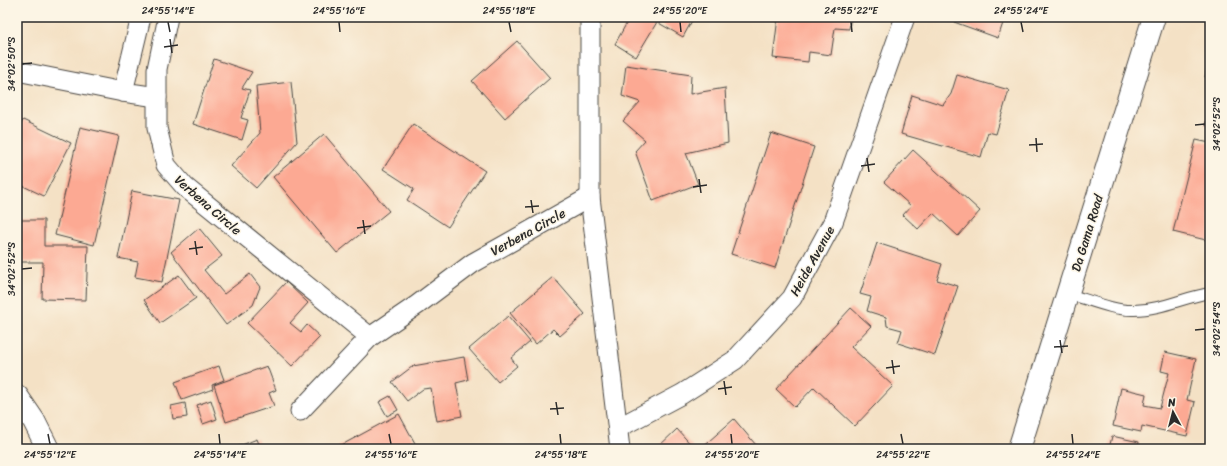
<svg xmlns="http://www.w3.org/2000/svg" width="1227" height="466" font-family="Sriracha,sans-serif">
  <rect width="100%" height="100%" fill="#fcf5e5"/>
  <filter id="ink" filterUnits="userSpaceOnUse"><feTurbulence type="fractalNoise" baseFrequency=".025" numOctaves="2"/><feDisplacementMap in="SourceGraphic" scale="8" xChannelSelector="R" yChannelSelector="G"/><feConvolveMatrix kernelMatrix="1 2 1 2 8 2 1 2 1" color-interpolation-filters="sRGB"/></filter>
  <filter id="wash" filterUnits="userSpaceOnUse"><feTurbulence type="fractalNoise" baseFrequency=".012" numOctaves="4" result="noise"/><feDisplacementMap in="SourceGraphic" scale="16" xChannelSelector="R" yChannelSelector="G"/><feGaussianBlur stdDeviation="0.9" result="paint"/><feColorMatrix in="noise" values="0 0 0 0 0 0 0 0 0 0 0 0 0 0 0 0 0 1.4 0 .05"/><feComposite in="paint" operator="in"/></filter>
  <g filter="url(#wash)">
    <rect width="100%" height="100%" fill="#f4e1c5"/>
    <g id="blocks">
      <g fill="#fca993">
        <polygon points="630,17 694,17 683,37 657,22 636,57 615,44"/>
        <polygon points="778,17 851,17 849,29 835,28 831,55 809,52 808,62 773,58"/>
        <polygon points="955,17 1005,17 998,38 954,22"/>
        <polygon points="517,41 550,78 505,118 472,81"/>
        <polygon points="1209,57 1210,57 1210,78 1205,77"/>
        <polygon points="214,59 252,72 242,88 250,90 241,118 248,120 242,140 193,124"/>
        <polygon points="626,65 691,75 690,94 725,88 728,143 686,153 698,184 653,201 635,151 645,140 623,121 640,102 622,96"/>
        <polygon points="957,75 1009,90 996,134 988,132 981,157 901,134 912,95 943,105 951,94"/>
        <polygon points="291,82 297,142 256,188 231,166 260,133 256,86"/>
        <polygon points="1210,110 1210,126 1205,125"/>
        <polygon points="23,120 71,143 44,196 17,183 17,124 20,126"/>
        <polygon points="413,124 485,171 448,227 407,200 414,189 383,169"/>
        <polygon points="80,127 119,136 94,245 55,235"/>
        <polygon points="771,133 814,147 775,268 731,254"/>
        <polygon points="324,134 389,211 337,253 273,177"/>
        <polygon points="1196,140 1210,143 1210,241 1173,232"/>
        <polygon points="913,150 980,211 958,236 933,213 918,229 903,215 911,206 884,182"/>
        <polygon points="132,191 179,200 162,282 135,277 138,262 118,258"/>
        <polygon points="17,220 44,220 44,246 88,246 86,300 42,299 43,262 17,262"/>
        <polygon points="199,228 222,256 204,270 224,294 250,274 260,287 253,305 226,325 171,252"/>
        <polygon points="877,243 942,264 937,280 958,286 935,355 898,343 902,330 887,326 886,317 867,311 871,297 860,294"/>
        <polygon points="179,275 196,298 160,323 144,300"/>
        <polygon points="553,277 585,314 560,336 553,329 536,344 510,313"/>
        <polygon points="286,282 308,303 290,323 301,332 307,325 320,337 292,366 247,323"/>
        <polygon points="851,308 871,326 851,347 893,386 855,426 814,387 795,407 776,389"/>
        <polygon points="508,316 530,342 511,358 517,366 498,382 469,349"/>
        <polygon points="1165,352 1196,359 1187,400 1195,402 1187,436 1142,426 1141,432 1113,426 1121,388 1146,394 1144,405 1160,408 1169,373 1161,371"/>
        <polygon points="464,357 468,380 456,383 462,416 437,421 431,388 423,389 407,401 392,382 413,366"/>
        <polygon points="219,366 224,380 212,385 213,389 182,400 175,382"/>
        <polygon points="267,366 276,390 269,393 274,406 226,422 214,385"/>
        <polygon points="390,396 398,410 387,416 379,402"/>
        <polygon points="211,400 217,419 203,424 197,405"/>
        <polygon points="185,403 187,417 173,419 171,406"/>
        <polygon points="399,414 416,445 407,449 339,449 338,447"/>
        <polygon points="734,419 756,445 752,449 700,449"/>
        <polygon points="677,429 693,447 690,449 656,449"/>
        <polygon points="1112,436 1139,442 1138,449 1109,449"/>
        <polygon points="257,439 261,449 232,449"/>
      </g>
    </g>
  </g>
  <g filter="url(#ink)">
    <use href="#blocks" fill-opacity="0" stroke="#494642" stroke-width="1"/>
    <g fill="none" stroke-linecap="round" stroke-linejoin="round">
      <g stroke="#494642" stroke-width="12">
        <path id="service" d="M1068,294C1087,299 1114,311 1134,310C1161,310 1184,297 1210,293"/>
      </g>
      <g stroke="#494642" stroke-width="21">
        <g id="minor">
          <polyline points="141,17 123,92 157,97"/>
          <polyline points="168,17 157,69 157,128 166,165 185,187 370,337"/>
          <polyline points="590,17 590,197 620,449"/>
          <polyline points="17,71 123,92"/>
          <polyline points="300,411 370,337 417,305 473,263 590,197"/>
          <polyline points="618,428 682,394 735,360 792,298 833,222 905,17"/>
        </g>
      </g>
      <g stroke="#494642" stroke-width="24">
        <g id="tertiary">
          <polyline points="17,396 34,421 48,449"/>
          <polyline points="1019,449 1154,17"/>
        </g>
      </g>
      <use href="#service" stroke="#fff" stroke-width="10"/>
      <use href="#minor" stroke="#fff" stroke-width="19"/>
      <use href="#tertiary" stroke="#fff" stroke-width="22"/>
    </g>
  </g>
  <path fill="none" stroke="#2b2b2b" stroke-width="1.5" d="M168,22L170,32M339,22L340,32M509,22L511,32M680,22L681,32M851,22L852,32M1021,22L1023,32M170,39L172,53M164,47L178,45M22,64L32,63M1195,125L1205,124M1036,138L1037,152M1029,145L1043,144M867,158L869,172M861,166L875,164M699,179L701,193M693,187L707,185M531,200L533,213M525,207L539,206M363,220L365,234M357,228L371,226M195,241L197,255M189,249L203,247M22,269L32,268M1195,330L1205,329M1060,340L1062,353M1054,347L1068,346M892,360L894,374M886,368L900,366M724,381L726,395M718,389L732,387M556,402L558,415M550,409L564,408M48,434L50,444M219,434L220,444M389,434L391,444M560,434L561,444M731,434L732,444M901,434L903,444M1072,434L1073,444"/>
  <g text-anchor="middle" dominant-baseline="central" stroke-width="3" stroke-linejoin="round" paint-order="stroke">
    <g font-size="13" fill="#2b2b2b" stroke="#fcf5e5">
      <text transform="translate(208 205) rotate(41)">Verbena Circle</text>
      <text transform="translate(528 232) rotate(-29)">Verbena Circle</text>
      <text transform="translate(1087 233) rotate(-73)">Da Gama Road</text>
      <text transform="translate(812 261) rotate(-61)">Heide Avenue</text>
    </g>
  </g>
  <rect width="1227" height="466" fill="none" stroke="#fcf5e5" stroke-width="44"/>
  <g transform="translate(1173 412) rotate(353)" stroke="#fcf5e5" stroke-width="3" paint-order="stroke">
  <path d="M0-3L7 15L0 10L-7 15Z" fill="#2b2b2b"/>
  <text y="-6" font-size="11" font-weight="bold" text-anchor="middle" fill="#2b2b2b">N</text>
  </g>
  <rect x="22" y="22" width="1183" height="422" fill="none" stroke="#2b2b2b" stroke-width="1.5"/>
  <g font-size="10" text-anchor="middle" fill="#2b2b2b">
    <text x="168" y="14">24°55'14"E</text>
    <text x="339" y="14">24°55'16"E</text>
    <text x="509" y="14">24°55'18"E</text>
    <text x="680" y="14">24°55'20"E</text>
    <text x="851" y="14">24°55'22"E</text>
    <text x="1021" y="14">24°55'24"E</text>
    <text transform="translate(11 64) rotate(-90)" y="4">34°02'50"S</text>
    <text transform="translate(1216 124) rotate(-90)" y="4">34°02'52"S</text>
    <text transform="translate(11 269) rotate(-90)" y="4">34°02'52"S</text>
    <text transform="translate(1216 329) rotate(-90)" y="4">34°02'54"S</text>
    <text x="50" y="458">24°55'12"E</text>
    <text x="220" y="458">24°55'14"E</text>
    <text x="391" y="458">24°55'16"E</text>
    <text x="561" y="458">24°55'18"E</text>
    <text x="732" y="458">24°55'20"E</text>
    <text x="903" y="458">24°55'22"E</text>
    <text x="1073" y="458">24°55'24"E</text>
  </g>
</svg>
